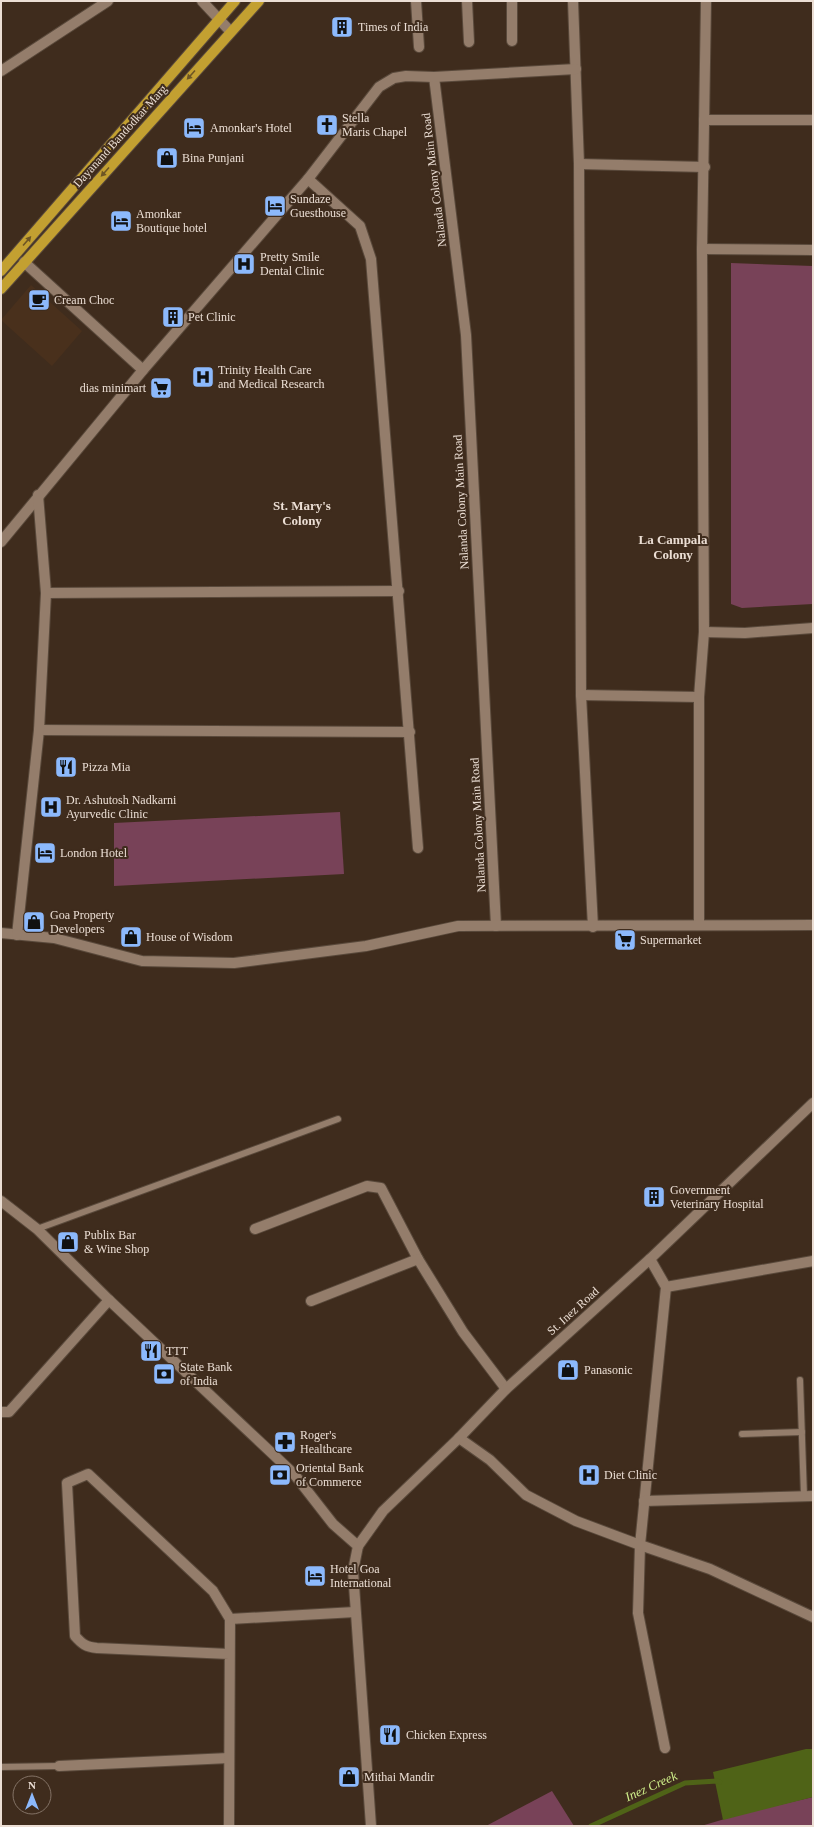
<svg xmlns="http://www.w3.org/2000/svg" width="814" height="1827" font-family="'Times New Roman',serif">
  <rect width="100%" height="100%" fill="#3f2c1d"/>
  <polygon fill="#49301c" points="31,285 82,331 52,366 1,320"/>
  <g fill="#784258">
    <polygon points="731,263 813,266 813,604 742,608 731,604"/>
    <polygon points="340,812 344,874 114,886 114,823"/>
    <polygon points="552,1791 574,1826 486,1826"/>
    <polygon points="813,1797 813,1826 701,1826 745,1813"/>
  </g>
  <polygon fill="#4f6317" points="806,1749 813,1749 813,1797 723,1820 713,1772"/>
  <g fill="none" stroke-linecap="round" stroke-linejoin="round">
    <polyline stroke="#4f6317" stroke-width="5" points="591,1826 685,1783 717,1781 720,1782"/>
    <g stroke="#59493b" stroke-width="8">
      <g id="service">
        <polyline points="37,1229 338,1119"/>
        <polyline points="800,1380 804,1496"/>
        <polyline points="742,1434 802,1432"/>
        <polyline points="1,1767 59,1766"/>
      </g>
    </g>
    <g stroke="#59493b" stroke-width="12">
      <g id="minor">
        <polyline points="202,1 230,31"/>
        <polyline points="416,1 419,47"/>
        <polyline points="467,1 469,42"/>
        <polyline points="512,1 512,41"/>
        <polyline points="573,1 579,164 581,695 593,927"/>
        <polyline points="1,71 108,1"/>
        <polyline points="434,77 466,335 496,926"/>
        <polyline points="704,120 813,120"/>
        <polyline points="579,164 705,167"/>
        <polyline points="308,179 360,226 371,259 418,848"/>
        <polyline points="702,249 813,250"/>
        <polyline points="24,262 143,370"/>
        <polyline points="1,542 143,370 308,179 379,87 394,78 406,76 434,77 576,69"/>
        <polyline points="46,593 399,591"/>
        <polyline points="704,632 745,633 813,628"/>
        <polyline points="581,695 699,697"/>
        <polyline points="39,730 410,732"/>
        <polyline points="699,925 699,697 704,632 702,249 706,1"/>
        <polyline points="1,933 54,938 142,961 234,963 366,946 458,926 813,925"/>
        <polyline points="17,935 39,730 46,593 38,495"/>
        <polyline points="255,1229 367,1186 381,1188 418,1259 463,1332 506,1389"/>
        <polyline points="650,1259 666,1287 640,1545 638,1613 665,1748"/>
        <polyline points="666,1287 813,1261"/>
        <polyline points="311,1301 418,1259"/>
        <polyline points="1,1412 9,1412 109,1300"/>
        <polyline points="459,1438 490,1460 526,1495 576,1521 640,1545 710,1569 813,1617"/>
        <polyline points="644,1501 813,1496"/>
        <polyline points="230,1619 355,1612"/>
        <polyline points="59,1766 229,1758"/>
        <path d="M229,1826L230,1619L213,1591L88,1474L67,1483L75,1636C82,1644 86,1647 97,1648L229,1654"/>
      </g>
    </g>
    <g stroke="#59493b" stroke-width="12">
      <g id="secondary">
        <polyline points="1,1201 37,1229 109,1300 294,1474 333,1524 358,1546 353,1571 371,1826"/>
        <polyline points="358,1546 383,1511 459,1438 506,1389 650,1259 813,1103"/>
      </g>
    </g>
    <g stroke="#59493b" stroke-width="12">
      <g id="primary">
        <polyline points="1,271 235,1"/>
        <polyline points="1,289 259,1"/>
      </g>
    </g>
    <use href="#service" stroke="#947d6b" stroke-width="6"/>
    <use href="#minor" stroke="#947d6b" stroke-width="10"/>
    <use href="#secondary" stroke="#947d6b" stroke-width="10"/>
    <use href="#primary" stroke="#c3a031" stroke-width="10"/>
  </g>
  <defs><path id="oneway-solid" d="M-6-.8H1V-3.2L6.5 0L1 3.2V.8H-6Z"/></defs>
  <g fill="#6d5524">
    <use href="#oneway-solid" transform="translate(191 75) rotate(132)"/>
    <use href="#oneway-solid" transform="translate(105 172) rotate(132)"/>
    <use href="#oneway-solid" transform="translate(27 241) rotate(-49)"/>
  </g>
  <defs>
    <g id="building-square" transform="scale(1.15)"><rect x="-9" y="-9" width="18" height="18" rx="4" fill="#8cb9fc" stroke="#3f2c1d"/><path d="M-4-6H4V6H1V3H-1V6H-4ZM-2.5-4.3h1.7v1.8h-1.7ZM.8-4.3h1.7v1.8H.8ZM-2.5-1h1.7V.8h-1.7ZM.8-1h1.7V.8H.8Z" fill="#111"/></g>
    <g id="church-square" transform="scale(1.15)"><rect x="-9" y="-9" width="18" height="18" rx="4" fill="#8cb9fc" stroke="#3f2c1d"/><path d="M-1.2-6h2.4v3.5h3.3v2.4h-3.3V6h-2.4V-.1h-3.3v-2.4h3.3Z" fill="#111"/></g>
    <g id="hotel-square" transform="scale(1.15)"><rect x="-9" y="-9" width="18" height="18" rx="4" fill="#8cb9fc" stroke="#3f2c1d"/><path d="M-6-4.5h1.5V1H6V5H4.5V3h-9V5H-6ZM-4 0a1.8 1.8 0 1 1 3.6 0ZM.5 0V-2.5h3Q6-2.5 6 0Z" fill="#111"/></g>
    <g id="shop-square" transform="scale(1.15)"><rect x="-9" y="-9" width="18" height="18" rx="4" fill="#8cb9fc" stroke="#3f2c1d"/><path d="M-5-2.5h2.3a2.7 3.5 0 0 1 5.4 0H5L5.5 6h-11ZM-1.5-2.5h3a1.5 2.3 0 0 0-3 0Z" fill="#111"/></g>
    <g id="hospital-square" transform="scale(1.15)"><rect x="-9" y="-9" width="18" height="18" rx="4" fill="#8cb9fc" stroke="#3f2c1d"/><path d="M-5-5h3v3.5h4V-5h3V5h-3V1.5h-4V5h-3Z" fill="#111"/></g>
    <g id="cafe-square" transform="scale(1.15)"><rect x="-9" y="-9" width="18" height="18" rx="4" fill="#8cb9fc" stroke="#3f2c1d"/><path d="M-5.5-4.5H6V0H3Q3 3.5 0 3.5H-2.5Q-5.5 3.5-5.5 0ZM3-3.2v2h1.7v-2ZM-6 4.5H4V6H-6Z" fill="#111"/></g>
    <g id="supermarket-square" transform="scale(1.15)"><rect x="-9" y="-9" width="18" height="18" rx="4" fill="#8cb9fc" stroke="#3f2c1d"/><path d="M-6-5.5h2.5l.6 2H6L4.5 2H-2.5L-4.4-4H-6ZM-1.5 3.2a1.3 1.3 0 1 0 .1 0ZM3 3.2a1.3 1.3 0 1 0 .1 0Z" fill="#111"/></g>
    <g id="restaurant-square" transform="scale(1.15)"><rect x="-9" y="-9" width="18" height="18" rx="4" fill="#8cb9fc" stroke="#3f2c1d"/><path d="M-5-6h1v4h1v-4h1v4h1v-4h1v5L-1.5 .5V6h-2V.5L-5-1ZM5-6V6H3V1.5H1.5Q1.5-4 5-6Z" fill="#111"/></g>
    <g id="bank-square" transform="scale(1.15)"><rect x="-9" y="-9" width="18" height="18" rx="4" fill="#8cb9fc" stroke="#3f2c1d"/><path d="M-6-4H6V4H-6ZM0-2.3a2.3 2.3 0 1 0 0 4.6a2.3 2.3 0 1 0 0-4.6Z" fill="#111"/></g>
    <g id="pharmacy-square" transform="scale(1.15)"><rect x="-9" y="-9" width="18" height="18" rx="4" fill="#8cb9fc" stroke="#3f2c1d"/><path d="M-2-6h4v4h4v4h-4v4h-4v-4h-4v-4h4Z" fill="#111"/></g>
  </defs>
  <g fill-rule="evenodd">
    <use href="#building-square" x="342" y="27"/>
    <use href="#church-square" x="327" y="125"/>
    <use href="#hotel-square" x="194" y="128"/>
    <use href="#shop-square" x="167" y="158"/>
    <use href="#hotel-square" x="275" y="206"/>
    <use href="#hotel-square" x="121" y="221"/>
    <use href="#hospital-square" x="244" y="264"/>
    <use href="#cafe-square" x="39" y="300"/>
    <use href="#building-square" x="173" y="317"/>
    <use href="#hospital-square" x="203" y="377"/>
    <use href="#supermarket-square" x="161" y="388"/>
    <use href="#restaurant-square" x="66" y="767"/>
    <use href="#hospital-square" x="51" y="807"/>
    <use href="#hotel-square" x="45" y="853"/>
    <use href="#shop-square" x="34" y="922"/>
    <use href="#shop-square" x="131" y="937"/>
    <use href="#supermarket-square" x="625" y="940"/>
    <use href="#building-square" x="654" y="1197"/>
    <use href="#shop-square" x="68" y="1242"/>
    <use href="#restaurant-square" x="151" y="1351"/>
    <use href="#shop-square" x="568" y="1370"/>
    <use href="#bank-square" x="164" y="1374"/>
    <use href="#pharmacy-square" x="285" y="1442"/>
    <use href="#bank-square" x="280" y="1475"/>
    <use href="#hospital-square" x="589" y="1475"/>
    <use href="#hotel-square" x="315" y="1576"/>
    <use href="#restaurant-square" x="390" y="1735"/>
    <use href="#shop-square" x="349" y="1777"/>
  </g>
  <g text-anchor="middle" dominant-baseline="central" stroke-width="4" stroke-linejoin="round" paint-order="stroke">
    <g font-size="12" fill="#ebded4" stroke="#3f2c1d" text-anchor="start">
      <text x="358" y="27">Times of India</text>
      <text x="342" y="118">Stella<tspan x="342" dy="14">Maris Chapel</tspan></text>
      <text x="210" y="128">Amonkar's Hotel</text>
      <text x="182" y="158">Bina Punjani</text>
      <text x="290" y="199">Sundaze<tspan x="290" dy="14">Guesthouse</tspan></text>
      <text x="136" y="214">Amonkar<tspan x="136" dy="14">Boutique hotel</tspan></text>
      <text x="260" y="257">Pretty Smile<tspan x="260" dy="14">Dental Clinic</tspan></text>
      <text x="54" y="300">Cream Choc</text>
      <text x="188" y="317">Pet Clinic</text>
      <text x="218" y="370">Trinity Health Care<tspan x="218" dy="14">and Medical Research</tspan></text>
      <text x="146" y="388" text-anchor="end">dias minimart</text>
      <text x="82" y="767">Pizza Mia</text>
      <text x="66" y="800">Dr. Ashutosh Nadkarni<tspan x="66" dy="14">Ayurvedic Clinic</tspan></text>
      <text x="60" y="853">London Hotel</text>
      <text x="50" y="915">Goa Property<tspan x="50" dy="14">Developers</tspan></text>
      <text x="146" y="937">House of Wisdom</text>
      <text x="640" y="940">Supermarket</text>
      <text x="670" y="1190">Government<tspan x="670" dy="14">Veterinary Hospital</tspan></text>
      <text x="84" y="1235">Publix Bar<tspan x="84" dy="14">&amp; Wine Shop</tspan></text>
      <text x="166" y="1351">TTT</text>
      <text x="180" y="1367">State Bank<tspan x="180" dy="14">of India</tspan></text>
      <text x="584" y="1370">Panasonic</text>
      <text x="300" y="1435">Roger's<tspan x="300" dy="14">Healthcare</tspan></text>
      <text x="296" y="1468">Oriental Bank<tspan x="296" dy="14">of Commerce</tspan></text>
      <text x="604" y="1475">Diet Clinic</text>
      <text x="330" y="1569">Hotel Goa<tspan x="330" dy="14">International</tspan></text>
      <text x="406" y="1735">Chicken Express</text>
      <text x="364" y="1777">Mithai Mandir</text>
    </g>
    <g font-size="12" fill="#ebded4" stroke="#3f2c1d">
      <text transform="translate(120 136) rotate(-48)">Dayanand Bandodkar Marg</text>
      <text transform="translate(434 180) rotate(-97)">Nalanda Colony Main Road</text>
      <text transform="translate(461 502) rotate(-93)">Nalanda Colony Main Road</text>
      <text transform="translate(478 825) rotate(-93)">Nalanda Colony Main Road</text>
      <text transform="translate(573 1311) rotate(-42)">St. Inez Road</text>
    </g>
    <g font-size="13" font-weight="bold" fill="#ebded4" stroke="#3f2c1d">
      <text x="302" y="505">St. Mary's<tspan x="302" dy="15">Colony</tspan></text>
      <text x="673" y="539">La Campala<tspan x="673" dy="15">Colony</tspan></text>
    </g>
    <g font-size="13" font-style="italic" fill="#cfef8a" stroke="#3f2c1d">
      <text transform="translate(651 1786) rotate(-24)">Inez Creek</text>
    </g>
  </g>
  <rect width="814" height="1827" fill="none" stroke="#ebded4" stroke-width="4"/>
  <g transform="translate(32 1795)"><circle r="19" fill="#3f2c1d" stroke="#847366"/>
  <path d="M0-3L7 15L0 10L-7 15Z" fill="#8cb9fc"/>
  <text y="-6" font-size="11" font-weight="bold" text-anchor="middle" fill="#ebded4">N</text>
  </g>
</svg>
